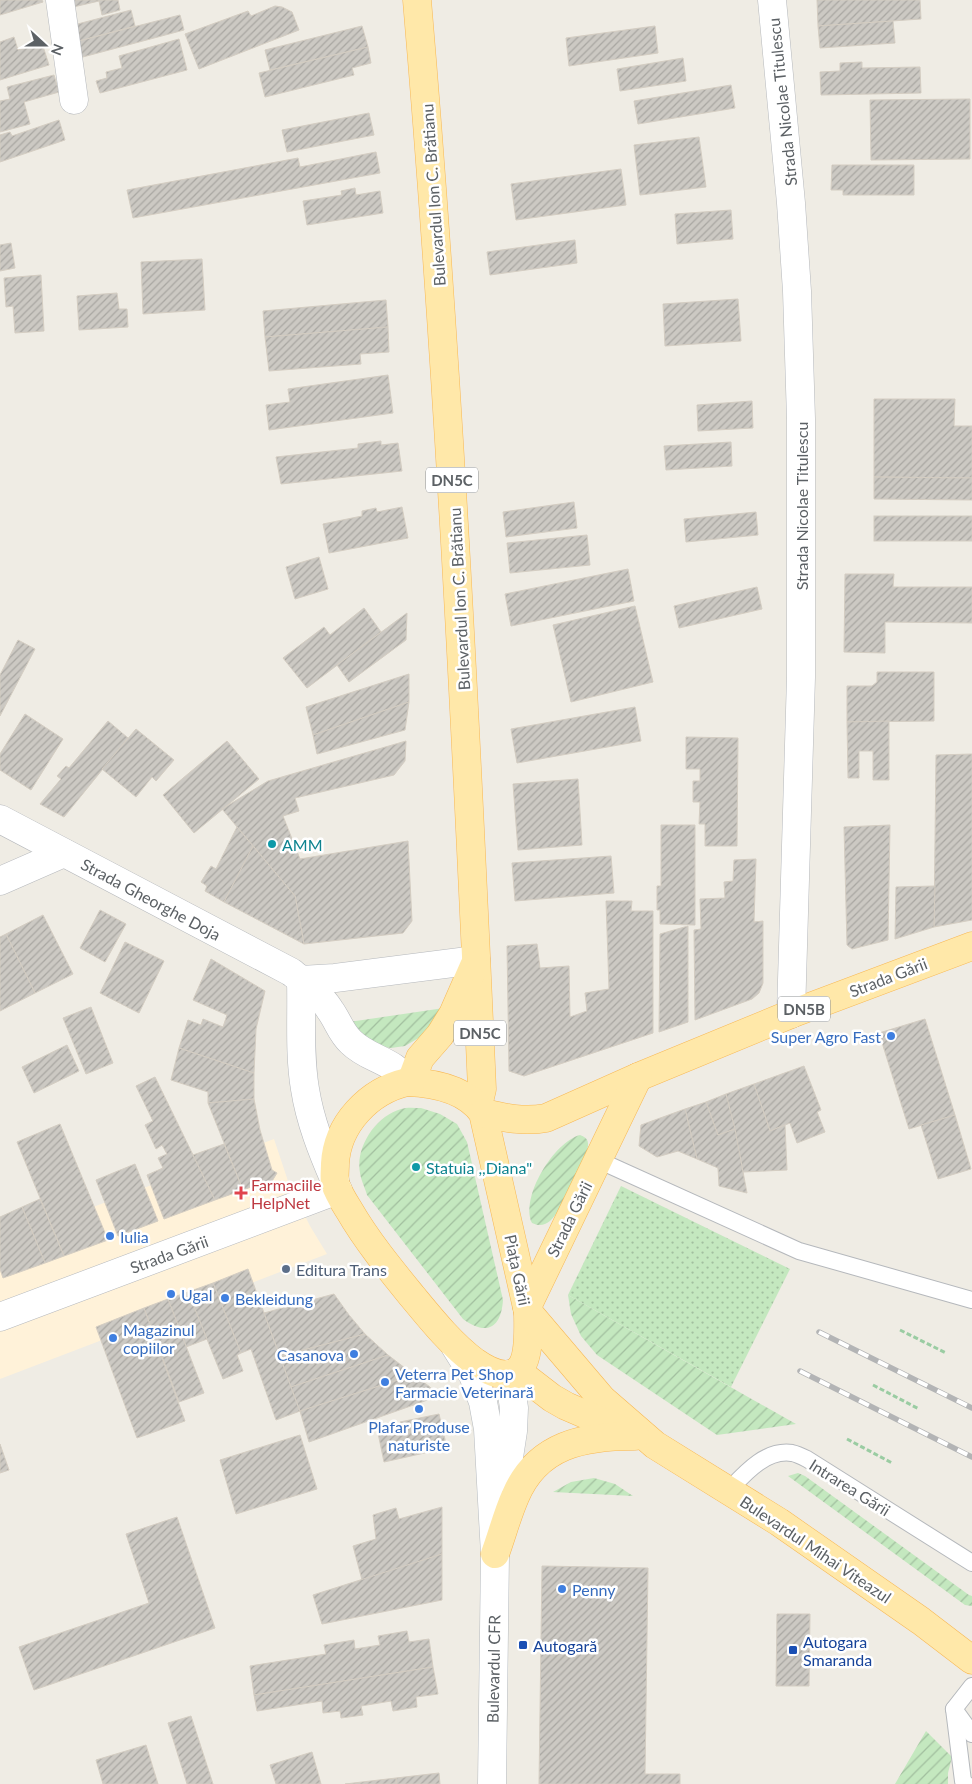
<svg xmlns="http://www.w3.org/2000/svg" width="972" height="1784" font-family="Lato,sans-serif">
  <defs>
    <pattern id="grass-dots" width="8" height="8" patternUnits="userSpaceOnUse" patternTransform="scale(1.25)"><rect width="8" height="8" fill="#c4e8bf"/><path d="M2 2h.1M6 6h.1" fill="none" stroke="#a2bf9f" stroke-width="1.8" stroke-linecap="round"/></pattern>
    <pattern id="garden-furrows" width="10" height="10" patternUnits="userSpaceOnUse" patternTransform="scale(1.25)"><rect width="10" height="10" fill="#c4e8bf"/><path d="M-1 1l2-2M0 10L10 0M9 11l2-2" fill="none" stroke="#a2bf9f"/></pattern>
    <pattern id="building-hatch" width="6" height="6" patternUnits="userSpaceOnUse" patternTransform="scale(1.25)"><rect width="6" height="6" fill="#ccc9c3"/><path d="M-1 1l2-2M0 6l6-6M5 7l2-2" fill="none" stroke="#a9a7a2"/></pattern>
  </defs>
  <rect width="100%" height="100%" fill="#efece4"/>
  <polygon fill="#fff2d9" points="274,1139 289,1184 310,1226 327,1254 0,1379 0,1242"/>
  <polygon fill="url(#grass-dots)" points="621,1186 790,1269 731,1387 568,1295"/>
  <g fill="url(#garden-furrows)">
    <polygon points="444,1008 427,1033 405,1046 391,1048 376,1046 349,1022"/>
    <path d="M421,1108L440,1114L457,1124L467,1142L503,1300C501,1329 486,1336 463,1319L367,1195C365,1188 361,1180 360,1173C355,1147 376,1116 401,1109C407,1107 415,1108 421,1108Z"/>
    <path d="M580,1135C589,1138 589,1143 587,1152C579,1169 563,1210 550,1221C544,1226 538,1226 532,1223C520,1197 554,1142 580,1135Z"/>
    <polygon points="568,1295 796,1424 717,1435 597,1355 581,1336 571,1314"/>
    <polygon points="798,1473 805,1476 969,1595 972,1596 972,1606 965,1605 788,1476"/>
    <polygon points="594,1478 615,1484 633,1496 553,1492 571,1482"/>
    <polygon points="926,1731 952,1757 948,1773 948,1784 895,1784"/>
  </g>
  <g fill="url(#building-hatch)" stroke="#d4cdc2">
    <polygon points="0,0 42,0 43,2 0,15"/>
    <polygon points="67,0 118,0 120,10 102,15 99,1 69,8"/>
    <polygon points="817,0 920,0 921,19 818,26"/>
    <polygon points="275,6 282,7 292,12 299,30 199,69 185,34 248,11 251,16"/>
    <polygon points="131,10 135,26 75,42 70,26"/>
    <polygon points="180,15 184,30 79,58 75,42"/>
    <polygon points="893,21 895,43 820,48 818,26"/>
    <polygon points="362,26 368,47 270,70 265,50"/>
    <polygon points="655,26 658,53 569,66 566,38"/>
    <polygon points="14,37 18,50 42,43 49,65 0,80 0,42"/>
    <polygon points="179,39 187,70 100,93 96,81 107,78 106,72 122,68 119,56"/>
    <polygon points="368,47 371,63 352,68 354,75 265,97 259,73"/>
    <polygon points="683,58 686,81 620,91 617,69"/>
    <polygon points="862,62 862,68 920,67 921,93 821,95 820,72 840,71 840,63"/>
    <polygon points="54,75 59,92 24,102 30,124 0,132 0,101 10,99 7,87"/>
    <polygon points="731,85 735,108 638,124 634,101"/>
    <polygon points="970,99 970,159 871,160 870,100"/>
    <polygon points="369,113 374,135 287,152 282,130"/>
    <polygon points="59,120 65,140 0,162 0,135 10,132 12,136"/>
    <polygon points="699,137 706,187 640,195 634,145"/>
    <polygon points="376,152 380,173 133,218 127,190 298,158 300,167"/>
    <polygon points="832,165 914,165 914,195 843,195 843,190 831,190"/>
    <polygon points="621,169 626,205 516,220 511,184"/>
    <polygon points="355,188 356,195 380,191 383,213 307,225 303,201 342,195 341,191"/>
    <polygon points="731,210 733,239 677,244 675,214"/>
    <polygon points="575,240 577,263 490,275 487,252"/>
    <polygon points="11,243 15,268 0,271 0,245"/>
    <polygon points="202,259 205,310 143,314 141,262"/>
    <polygon points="41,275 44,331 15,333 13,306 6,307 4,278"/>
    <polygon points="117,293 119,309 127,309 128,327 79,330 77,296"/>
    <polygon points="738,299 741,341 665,346 663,304"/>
    <polygon points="386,300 388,327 265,337 263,311"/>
    <polygon points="388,327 389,352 360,354 361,364 269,371 265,337"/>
    <polygon points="388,375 393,413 269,430 266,405 290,402 288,389"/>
    <polygon points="874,399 955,399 954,426 972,426 972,478 874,477"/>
    <polygon points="752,401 753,428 698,431 697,405"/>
    <polygon points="381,441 381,445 398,443 402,471 281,484 276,457 358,448 358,444"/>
    <polygon points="731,442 732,466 666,470 664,446"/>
    <polygon points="874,477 972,478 972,500 874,499"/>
    <polygon points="574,502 577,528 506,537 503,512"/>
    <polygon points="402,507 408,538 329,553 323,524 362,516 362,511 376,508 377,512"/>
    <polygon points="756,512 758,535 686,542 684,519"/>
    <rect x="874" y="516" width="98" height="25"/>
    <polygon points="587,535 590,565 510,573 507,543"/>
    <polygon points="319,557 328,589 295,599 286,567"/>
    <polygon points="628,569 634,601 511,626 505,594"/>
    <polygon points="845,574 894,574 893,587 972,587 972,623 885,622 885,653 844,652"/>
    <polygon points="757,587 762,609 679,628 674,606"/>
    <polygon points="635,606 653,682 571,702 553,625"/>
    <polygon points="364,608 381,632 307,688 283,658 324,627 330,635"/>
    <polygon points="407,613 406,640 349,682 337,665"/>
    <polygon points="18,640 35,649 0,716 0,675"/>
    <polygon points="877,672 934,672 934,721 847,722 847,686 872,686 877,682"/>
    <polygon points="409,674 409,702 313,735 306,707"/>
    <polygon points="409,702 405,730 317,754 313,735"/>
    <polygon points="635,707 641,741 517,763 511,729"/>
    <polygon points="25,714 63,739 31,790 0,770 0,754"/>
    <polygon points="108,721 128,738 64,817 40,804 61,779 57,776 66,766 69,768"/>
    <polygon points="889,721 889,780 873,780 873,751 859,751 859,778 848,778 847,722"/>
    <polygon points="136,729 174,760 156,781 152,777 136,797 102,769"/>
    <polygon points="686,737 738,738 737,846 705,846 705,824 699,824 700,802 693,802 693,781 700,781 700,769 686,769"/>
    <polygon points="227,741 259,779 194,833 163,795"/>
    <polygon points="406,741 405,761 394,775 295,798 299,811 283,816 300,859 408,841 412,921 403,933 304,944 295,896 222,809 268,781"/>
    <polygon points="972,754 972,920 934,927 936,755"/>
    <polygon points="578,779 582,845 518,850 513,784"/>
    <polygon points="661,825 695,825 695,925 660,924 660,910 657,910 657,886 661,886"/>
    <polygon points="890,825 888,940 852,949 847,945 844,827"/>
    <polygon points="237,827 253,846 224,902 205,891 207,886 201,882 211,866 216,869"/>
    <polygon points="253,846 295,896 304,944 224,902"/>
    <polygon points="611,856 614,893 515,901 512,863"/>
    <polygon points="756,859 754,922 763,921 763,983 759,993 752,999 695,1020 694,930 701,929 700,899 725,898 724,882 733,881 734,860"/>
    <polygon points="935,886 934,927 895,939 896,887"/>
    <polygon points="606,901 632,901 631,911 653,911 653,1033 524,1076 509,1071 507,946 537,944 540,968 569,966 570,1017 587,1011 585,993 609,989"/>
    <polygon points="100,910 126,924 105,962 80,948"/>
    <polygon points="43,915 73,974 35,993 6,934"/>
    <polygon points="688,926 688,1022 659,1032 660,934"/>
    <polygon points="6,934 35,993 0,1011 0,937"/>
    <polygon points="125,942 164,961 139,1013 100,993"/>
    <polygon points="211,959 265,991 256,1029 254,1073 179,1048 188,1020 201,1025 203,1019 223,1027 227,1015 193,1000"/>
    <polygon points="91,1007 113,1063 86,1074 63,1018"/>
    <polygon points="925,1019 955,1115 909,1129 879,1033"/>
    <polygon points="67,1045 79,1071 34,1093 22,1067"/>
    <polygon points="179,1048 254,1073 254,1099 208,1103 208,1092 171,1080"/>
    <polygon points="804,1066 821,1110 817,1112 825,1132 797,1143 790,1123 770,1131 754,1084"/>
    <polygon points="155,1077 215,1200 164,1219 147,1175 163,1168 158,1158 167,1154 162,1145 156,1149 145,1125 153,1121 136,1086"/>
    <polygon points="754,1084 770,1131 785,1125 787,1170 743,1172 726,1094"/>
    <polygon points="726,1094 735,1129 718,1135 706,1102"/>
    <polygon points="254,1099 260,1130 272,1170 277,1173 269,1186 264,1182 243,1190 208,1103"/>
    <polygon points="706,1102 718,1135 735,1129 747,1193 719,1186 718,1168 697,1159 685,1109"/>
    <polygon points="685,1109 697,1159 678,1151 657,1157 639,1146 641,1125"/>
    <polygon points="955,1115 971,1169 938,1179 921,1125"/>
    <polygon points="60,1124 108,1240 64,1256 17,1142"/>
    <polygon points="224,1144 243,1190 215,1200 193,1155"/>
    <polygon points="135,1164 158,1221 118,1236 96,1180"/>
    <polygon points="40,1199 64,1256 45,1263 22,1207"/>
    <polygon points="22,1207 45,1263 3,1278 0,1269 0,1217"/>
    <polygon points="248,1269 300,1411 276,1420 251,1349 241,1353 213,1283"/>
    <polygon points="213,1283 241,1353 237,1355 243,1371 223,1379 188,1292"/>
    <polygon points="188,1292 207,1339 186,1347 168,1299"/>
    <polygon points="334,1294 349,1315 365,1334 280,1356 264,1313"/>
    <polygon points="168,1299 204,1393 179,1402 144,1308"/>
    <polygon points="144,1308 185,1421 137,1438 96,1327"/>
    <polygon points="365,1334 388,1355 291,1387 280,1356"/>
    <polygon points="388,1355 414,1375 300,1411 291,1387"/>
    <polygon points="414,1375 430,1387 436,1397 309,1442 300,1411"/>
    <polygon points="439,1414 447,1448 384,1462 378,1433 401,1428 400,1422"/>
    <polygon points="300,1435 317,1489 236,1514 220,1460"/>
    <polygon points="0,1444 9,1470 0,1473"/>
    <polygon points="442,1507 442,1554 362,1580 353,1546 376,1539 373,1515 396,1508 399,1519"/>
    <polygon points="177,1517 215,1628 34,1690 19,1647 149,1603 126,1534"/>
    <polygon points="442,1554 442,1600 322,1624 313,1595"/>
    <polygon points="542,1566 648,1568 645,1774 680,1774 680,1784 539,1784"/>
    <polygon points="777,1614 810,1614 809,1686 776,1686"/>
    <polygon points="407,1631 409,1642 429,1639 433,1667 254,1695 250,1666 326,1654 324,1645 354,1640 355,1649 380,1645 378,1636"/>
    <polygon points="433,1667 438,1694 416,1697 417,1707 393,1711 391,1701 361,1706 363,1715 341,1718 340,1711 323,1713 322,1701 257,1711 254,1695"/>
    <polygon points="191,1716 213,1784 187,1784 168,1723"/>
    <polygon points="146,1745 158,1784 103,1784 96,1760"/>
    <polygon points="312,1752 321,1784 276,1784 270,1765"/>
    <polygon points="439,1773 440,1784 396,1784 396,1778"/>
    <polygon points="396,1778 396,1784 345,1784"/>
  </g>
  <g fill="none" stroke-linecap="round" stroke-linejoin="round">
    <g stroke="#b5b8bc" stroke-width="18">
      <g id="service">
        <polyline points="598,1160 799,1251 972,1300"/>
        <path d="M729,1490C745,1473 766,1449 792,1453C797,1454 803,1457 807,1459L972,1563"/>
        <polyline points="972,1686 954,1709 972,1734"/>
        <polyline points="954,1709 963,1781 966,1784"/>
      </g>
    </g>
    <g stroke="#b5b8bc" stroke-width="29">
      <g id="minor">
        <polyline points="60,0 74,100"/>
        <polyline points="772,0 791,203 797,291 801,419 801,677 791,1014"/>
        <polyline points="0,881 64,853"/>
        <polyline points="0,1317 338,1190"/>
      </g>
    </g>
    <g stroke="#b5b8bc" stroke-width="29">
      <g id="tertiary">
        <path d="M0,819L291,972C305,983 320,994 330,1010C338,1021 341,1033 351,1042C369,1060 395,1060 407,1082"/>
        <path d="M301,980C302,1016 299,1054 305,1089C310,1121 322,1151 335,1181"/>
        <polyline points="301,980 335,978 476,960"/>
      </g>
    </g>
    <g stroke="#b5babf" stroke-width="29">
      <g id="secondary">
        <polyline points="455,1346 473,1375 483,1402 488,1429 495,1554 492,1784"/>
        <polyline points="503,1496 513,1431 514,1408 509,1374"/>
      </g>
    </g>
    <g stroke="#f8b854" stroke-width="29">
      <g id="primary">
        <path d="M417,0C448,362 466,726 482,1089L478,1106"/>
        <path d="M407,1082C434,1083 466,1089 483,1113L528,1312C528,1328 531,1365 514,1373C501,1378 485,1369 475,1362C451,1344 431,1319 412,1296C390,1269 367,1241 349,1210C344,1202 338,1193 335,1183C334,1177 335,1170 335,1164C337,1124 369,1091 407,1082Z"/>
        <polyline points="411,1082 420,1058 440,1035 453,1014 474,966"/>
        <path d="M483,1113C505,1118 524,1122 546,1118L638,1077L791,1014L972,946"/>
        <polyline points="527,1307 638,1077"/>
        <polyline points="528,1312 602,1399 655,1445 779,1522 921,1621 972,1660"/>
        <polyline points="517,1371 552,1398 566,1406 631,1434"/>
        <path d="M495,1554C502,1535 507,1515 515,1497C537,1444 584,1436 635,1436"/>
      </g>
    </g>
    <g stroke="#9acca2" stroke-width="3" stroke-dasharray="5 2.5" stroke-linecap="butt">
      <polyline points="900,1330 946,1353"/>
      <polyline points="873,1385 919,1409"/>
      <polyline points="847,1439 892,1463"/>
    </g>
    <use href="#service" stroke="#fff" stroke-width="16"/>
    <use href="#minor" stroke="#fff" stroke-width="28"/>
    <use href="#tertiary" stroke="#fff" stroke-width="28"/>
    <use href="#secondary" stroke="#fff" stroke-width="28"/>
    <use href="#primary" stroke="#ffe8a9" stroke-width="28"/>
    <g stroke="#b3b4b5" stroke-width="5.5">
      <g id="rail">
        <polyline points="819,1332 972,1408"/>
        <polyline points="800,1371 972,1457"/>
      </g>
    </g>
    <use href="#rail" stroke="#fff" stroke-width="4" stroke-dasharray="11" stroke-linecap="butt"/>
  </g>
  <g fill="#0f9aa8" stroke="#fff" stroke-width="2">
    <circle cx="272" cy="844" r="5"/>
    <circle cx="416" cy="1167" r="5"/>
  </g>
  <g fill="#3f7fe0" stroke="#fff" stroke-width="2">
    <circle cx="891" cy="1036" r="5"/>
    <circle cx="110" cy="1236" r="5"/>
    <circle cx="171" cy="1294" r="5"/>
    <circle cx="225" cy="1298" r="5"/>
    <circle cx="113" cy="1338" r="5"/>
    <circle cx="354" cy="1354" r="5"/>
    <circle cx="385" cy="1382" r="5"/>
    <circle cx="419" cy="1409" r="5"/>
    <circle cx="562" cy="1589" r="5"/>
  </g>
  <path fill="#e0444e" stroke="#fff" stroke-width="2" d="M238.5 1185.5h5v5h5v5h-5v5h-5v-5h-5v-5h5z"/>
  <circle fill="#5c6f8a" stroke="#fff" stroke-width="2" cx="286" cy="1269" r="5"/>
  <g fill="#1a4fb4" stroke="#fff" stroke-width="2">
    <rect x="518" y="1640" width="10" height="10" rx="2.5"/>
    <rect x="788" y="1645" width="10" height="10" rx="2.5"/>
  </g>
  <g text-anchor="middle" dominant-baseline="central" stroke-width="5" stroke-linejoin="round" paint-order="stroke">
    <g fill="#fff" stroke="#8d9093" stroke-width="1">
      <rect x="426" y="467.5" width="52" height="25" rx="4"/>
      <rect x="778" y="996.5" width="52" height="25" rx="4"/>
      <rect x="454" y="1020.5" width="52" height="25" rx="4"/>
    </g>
    <g font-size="15" font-weight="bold" fill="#5c6165">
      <text x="452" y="480">DN5C</text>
      <text x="804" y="1009">DN5B</text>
      <text x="480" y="1033">DN5C</text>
    </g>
    <g font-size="16" fill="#5c6165" stroke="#fff">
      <text transform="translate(782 102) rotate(-96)">Strada Nicolae Titulescu</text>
      <text transform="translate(433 195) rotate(-94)">Bulevardul Ion C. Brătianu</text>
      <text transform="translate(801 506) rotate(-90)">Strada Nicolae Titulescu</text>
      <text transform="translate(459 599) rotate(-93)">Bulevardul Ion C. Brătianu</text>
      <text transform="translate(151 899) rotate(28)">Strada Gheorghe Doja</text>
      <text transform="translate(888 977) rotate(-21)">Strada Gării</text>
      <text transform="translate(569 1219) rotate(-64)">Strada Gării</text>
      <text transform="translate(169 1254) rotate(-20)">Strada Gării</text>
      <text transform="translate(518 1270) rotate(78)">Piața Gării</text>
      <text transform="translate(850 1487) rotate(32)">Intrarea Gării</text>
      <text transform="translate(816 1549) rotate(34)">Bulevardul Mihai Viteazul</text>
      <text transform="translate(493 1669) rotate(-89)">Bulevardul CFR</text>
    </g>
    <g font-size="16" fill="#0d838f" stroke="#fff" text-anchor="start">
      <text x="282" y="844">AMM</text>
      <text x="426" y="1167">Statuia ,,Diana"</text>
    </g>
    <g font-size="16" fill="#366cbe" stroke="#fff" text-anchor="start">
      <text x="881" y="1036" text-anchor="end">Super Agro Fast</text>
      <text x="120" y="1236">Iulia</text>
      <text x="181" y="1294">Ugal</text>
      <text x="235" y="1298">Bekleidung</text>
      <text x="123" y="1329">Magazinul<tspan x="123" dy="18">copiilor</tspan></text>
      <text x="344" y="1354" text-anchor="end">Casanova</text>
      <text x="395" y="1373">Veterra Pet Shop<tspan x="395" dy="18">Farmacie Veterinară</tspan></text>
      <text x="419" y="1426" text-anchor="middle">Plafar Produse<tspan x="419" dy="18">naturiste</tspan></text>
      <text x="572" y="1589">Penny</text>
    </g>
    <g font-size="16" fill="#be3a42" stroke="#fff" text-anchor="start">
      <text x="251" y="1184">Farmaciile<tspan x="251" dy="18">HelpNet</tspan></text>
    </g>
    <g font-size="16" fill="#4e5e75" stroke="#fff" text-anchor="start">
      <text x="296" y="1269">Editura Trans</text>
    </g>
    <g font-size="16" fill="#164399" stroke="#fff" text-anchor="start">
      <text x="803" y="1641">Autogara<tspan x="803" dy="18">Smaranda</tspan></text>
      <text x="533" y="1645">Autogară</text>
    </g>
  </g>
  <g transform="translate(45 45) rotate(111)" stroke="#ffffff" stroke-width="4" paint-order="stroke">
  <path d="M0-4L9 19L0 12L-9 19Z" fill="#5c6165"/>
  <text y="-8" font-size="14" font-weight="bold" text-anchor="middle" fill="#5c6165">N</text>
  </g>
</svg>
